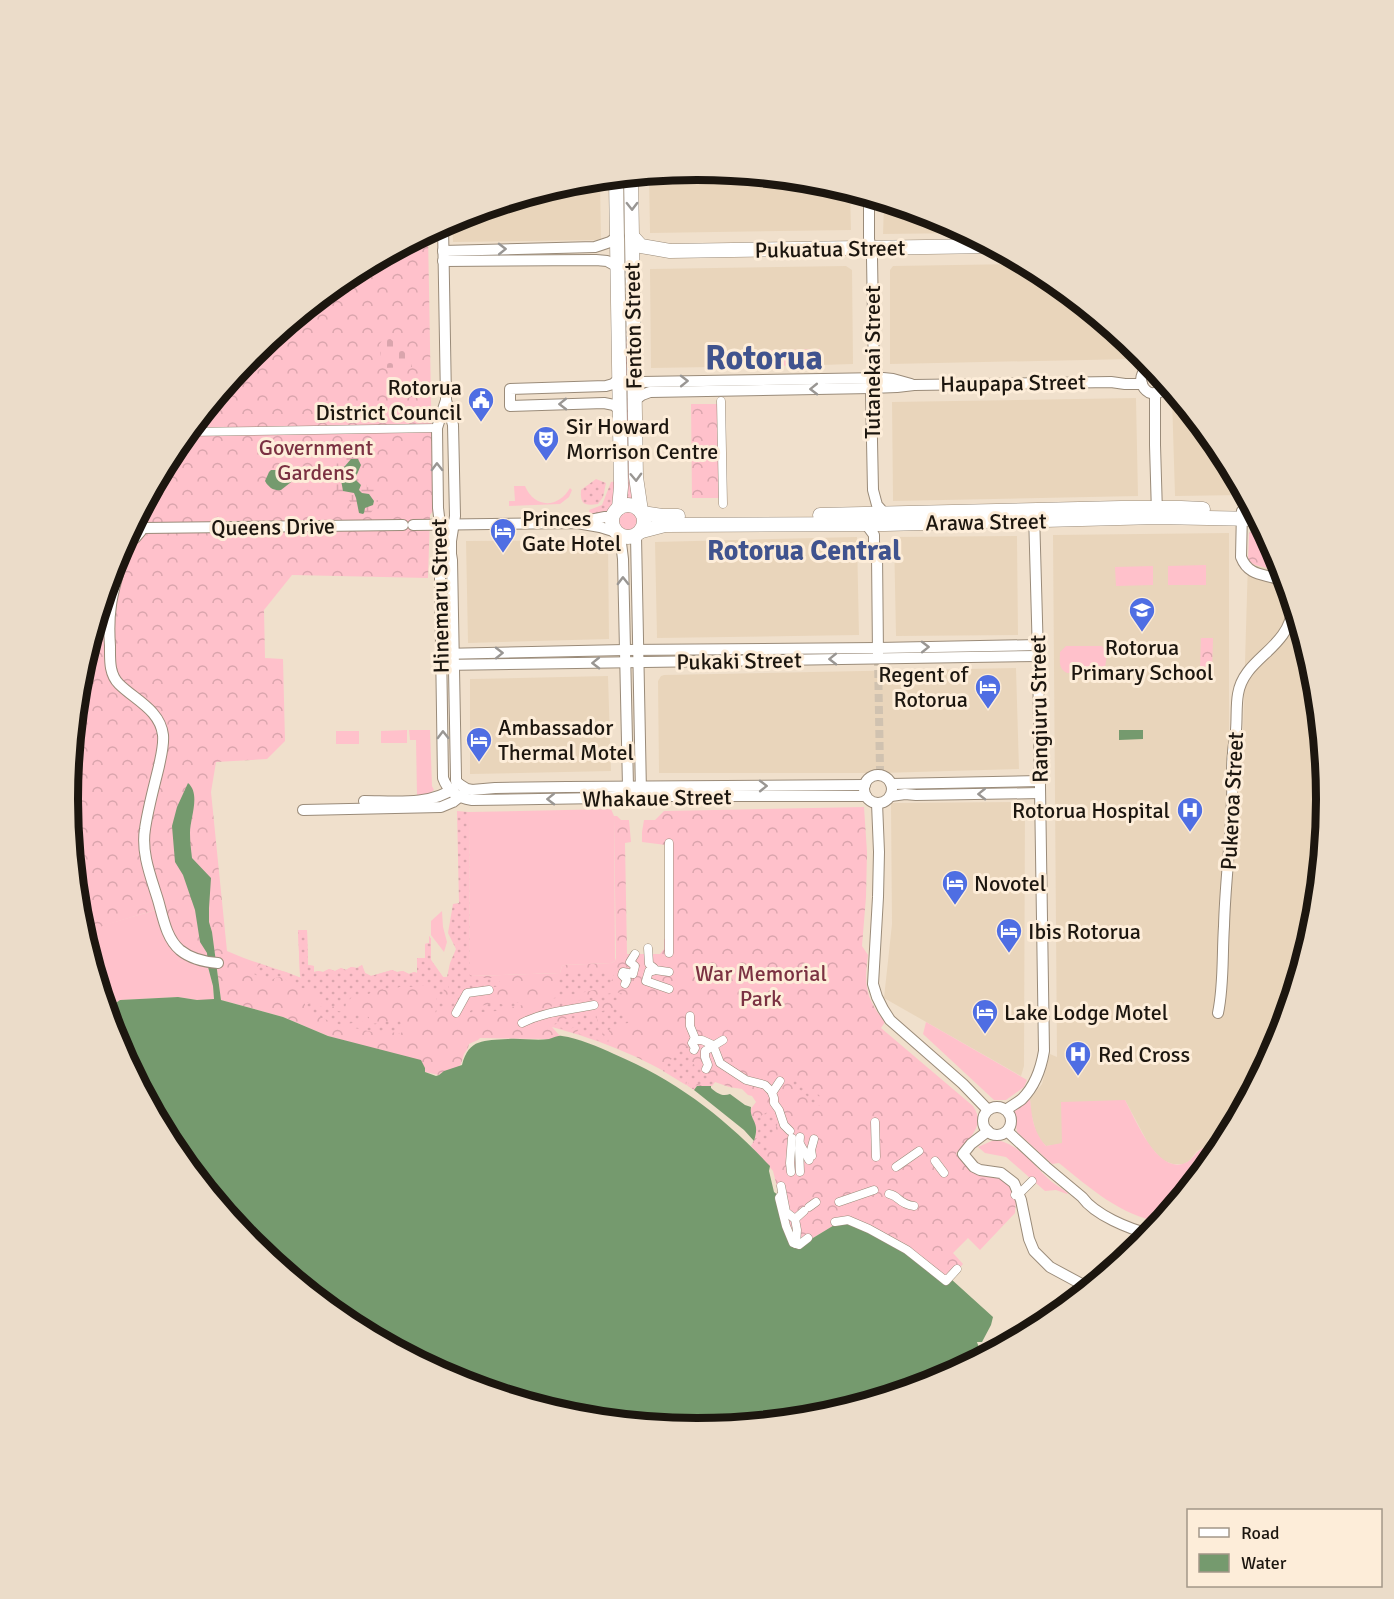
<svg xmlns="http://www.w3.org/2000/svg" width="1394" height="1599" font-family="Signika,sans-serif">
  <defs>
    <pattern id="forest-crowns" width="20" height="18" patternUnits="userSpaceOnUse" patternTransform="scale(1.5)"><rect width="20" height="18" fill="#ffc1cb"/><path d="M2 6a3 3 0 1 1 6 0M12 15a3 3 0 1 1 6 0" fill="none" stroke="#daa5ad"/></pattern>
    <pattern id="wetland-marsh" width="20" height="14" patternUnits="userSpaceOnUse" patternTransform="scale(1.5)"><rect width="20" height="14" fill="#ffc1cb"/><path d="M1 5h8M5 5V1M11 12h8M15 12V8" fill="none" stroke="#daa5ad"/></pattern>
    <pattern id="cemetery-stones" width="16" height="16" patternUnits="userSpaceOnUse" patternTransform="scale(1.5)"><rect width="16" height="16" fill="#ffc1cb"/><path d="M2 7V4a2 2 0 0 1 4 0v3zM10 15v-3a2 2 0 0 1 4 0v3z" fill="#daa5ad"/></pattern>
    <pattern id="garden-dots" width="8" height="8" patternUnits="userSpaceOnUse" patternTransform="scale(1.5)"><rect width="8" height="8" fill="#ffc1cb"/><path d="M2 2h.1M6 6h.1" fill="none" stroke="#daa5ad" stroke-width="1.8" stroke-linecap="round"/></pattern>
  </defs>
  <rect width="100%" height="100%" fill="#f0e0cc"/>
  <g fill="#e9d5bb">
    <polygon points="697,170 820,182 850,191 851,230 650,233 649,175"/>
    <polygon points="600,180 601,240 453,242 452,220 456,218 575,182"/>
    <polygon points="884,202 938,218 966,233 883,234"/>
    <polygon points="1024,264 1047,276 1135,349 1135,356 1132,359 890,364 890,270 893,266"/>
    <polygon points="846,266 852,270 853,364 820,365 819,349 715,352 712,346 712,367 651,368 650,269"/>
    <polygon points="1136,398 1138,496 893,501 892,402"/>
    <polygon points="1172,398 1178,398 1221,450 1244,495 1175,496"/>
    <polygon points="1229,533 1229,730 1243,730 1248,561 1255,565 1283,572 1298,622 1296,626 1299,626 1314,677 1326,800 1314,923 1278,1041 1223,1145 1208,1139 1207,1146 1197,1151 1189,1161 1184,1164 1173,1164 1162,1160 1149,1145 1125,1100 1062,1144 1046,1146 1037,1136 1031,1113 1030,1099 1042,1084 1050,1054 1057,1057 1053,535"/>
    <polygon points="1017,536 1018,635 896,636 894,537"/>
    <polygon points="857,537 859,635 657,638 655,542"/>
    <polygon points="608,540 609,639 468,643 466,541"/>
    <polygon points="1016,668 1019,769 880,773 659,773 658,681 661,676 664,675"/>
    <polygon points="608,676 611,771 470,774 470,679"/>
    <polygon points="1025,802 1024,1066 1021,1076 884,998 892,924 891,803"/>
  </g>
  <g fill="#ffc1cb">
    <path d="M514,486H525C534,508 558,509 570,488L572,490L569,497L560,504L509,506V501H515Z"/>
    <circle cx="629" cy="522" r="12"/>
    <polygon points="1206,565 1206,585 1168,585 1168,566"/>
    <polygon points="1153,566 1153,585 1116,586 1115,567"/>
    <path d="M1066,646H1102L1107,653L1105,668L1101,672H1098L1067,673C1058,669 1060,661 1060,652Z"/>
    <polygon points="407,730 407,743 381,743 381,731"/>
    <polygon points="409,730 430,730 432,786 434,790 429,794 417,795 416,740 410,740"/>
    <rect x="336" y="731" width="23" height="13"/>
    <polygon points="611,809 614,816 615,961 611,963 564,965 562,966 560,973 470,976 469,812"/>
    <polygon points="156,910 179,961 208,967 213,986 214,1000 197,1000 178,997 120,1000 106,1010 83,931"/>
    <polygon points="442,911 443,927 447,942 444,952 431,935 431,921"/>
    <polygon points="926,1022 1027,1080 1024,1087 1006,1100 994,1100 923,1034"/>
    <path d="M1030,1099C1032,1118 1033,1131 1046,1146L1062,1143L1061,1102L1125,1100C1135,1118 1157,1175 1185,1163C1193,1160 1195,1152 1203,1148V1157L1208,1165L1161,1222C1121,1216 1090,1188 1059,1163L1052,1164L1017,1132L1014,1112Z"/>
    <path d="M994,1140C1019,1142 1034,1167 1052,1182C1057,1186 1063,1189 1068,1193L1067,1194L1056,1190L1045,1191L1006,1157L985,1153L978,1147Z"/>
  </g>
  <g fill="url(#forest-crowns)">
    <path d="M428,233L433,511L430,515L428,578L292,575L264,610L265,658L283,659L285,741L267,759L216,762L211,792L227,951C251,962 277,968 301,978L300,975L298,930H307L308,965L314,966V972L318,971L323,972L329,969L335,971L341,968L346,970L351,967L357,968L362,965L365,973L371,976L392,970L397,972L403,971L409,974L414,972L417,973V958H425V944L429,943V936L431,939V960L443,977L560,973L562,966L564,965L611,963L615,961L616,958L614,816H617L621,820H629L631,842L625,843L627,954H660L664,949V939L668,938L666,845L642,842V832L644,820H655L664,811L864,807L867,852L866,897L862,946L868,955C864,984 865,998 885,1022L881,1028L973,1106C987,1126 968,1139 956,1154L970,1169L997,1176L1011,1188L1016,1201L1015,1213L980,1250L968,1238L953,1253L963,1264L946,1284L836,1224L798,1247L779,1195L773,1171L751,1146C761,1129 754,1126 750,1110L756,1102L752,1096L748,1095L742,1089L729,1087L715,1082L711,1086H697L694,1090C649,1059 603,1041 552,1027L560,1036L551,1039L480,1038L478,1040L469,1044L468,1048L464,1054L461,1064L458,1067L445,1071L439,1075L425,1072V1068L421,1063L328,1036L283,1017L221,1000L217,970L179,961L168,953L155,910L83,932L80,922L68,799L80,676L116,558L174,449L252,354L348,276Z"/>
    <polygon points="712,346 714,346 715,352 820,349 820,365 712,367"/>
    <polygon points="691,404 718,404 720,498 692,498"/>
    <polygon points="1252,531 1264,531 1279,559 1283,572 1255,565 1248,561 1249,533"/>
    <polygon points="1201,638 1213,638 1212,670 1200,669"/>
  </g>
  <path fill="url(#wetland-marsh)" d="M351,452H355L360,457L363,464L357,476L358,479L366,481L367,487L370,488L373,487L374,484L377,483L378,486L376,492L378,500V507L372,511L369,516C356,518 352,507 348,497H341L338,496L339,492C331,484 323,484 316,475C318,462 325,465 334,463C339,462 347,455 351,452Z"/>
  <path fill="url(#cemetery-stones)" d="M386,335C396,344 410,354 412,367L383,368L379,345Z"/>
  <g fill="url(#garden-dots)">
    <polygon points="623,329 628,329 631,492 633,500 624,500"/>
    <path d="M596,479L606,483L603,497L598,504C585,506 580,505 581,490Z"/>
    <polygon points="617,481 613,507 607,511 590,516 589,510 602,505 611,482"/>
    <polygon points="457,811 469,812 470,975 477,978 497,978 500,982 500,986 478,990 475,988 470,991 455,1013 451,1013 447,977 450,963 456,949 448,933 453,904 459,903"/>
    <path d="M298,930H307L308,965L314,966V972L318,971L323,972L329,969L335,971L341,968L346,970L351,967L357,968L362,965L365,973L371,976L392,970L397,972L403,971L409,974L414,972L417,973V958H425V944L429,943V936L431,939V960L443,977L445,1012L435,1013L437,1007L436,990L429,985L410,987L402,986L392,990H384L381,988L374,989L369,994L352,997L346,1003L345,1010L321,1003C316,992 308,987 297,988C287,982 282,971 269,982L252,973L259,965L286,972L301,978L300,975Z"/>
    <polygon points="599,972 614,975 609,987 551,999 553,992 558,988 557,979 568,973"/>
    <path d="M616,992L623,994L618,1001C613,999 602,1000 596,1004L549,1010L551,1008L552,1005L564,1001L571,1002Z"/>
    <path d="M513,1001L516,1003H521L523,1005L496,1011L470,1013V1011C480,1006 492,1001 504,1005Z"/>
    <polygon points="305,1002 333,1010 369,1017 369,1020 341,1025 333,1023 309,1011 305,1005"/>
    <polygon points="622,1007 622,1011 627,1014 630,1018 628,1023 614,1025 609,1030 608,1044 605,1043 599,1013 602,1011"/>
    <polygon points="596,1014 602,1042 576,1033 579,1029 578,1026 567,1030 551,1026 552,1025 575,1015"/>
    <polygon points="400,1020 403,1031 400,1034 391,1032 377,1033 350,1027"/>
    <path d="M691,1045L693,1049L686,1085L663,1071L667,1062C677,1057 677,1050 691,1045Z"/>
    <polygon points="693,1064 705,1069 715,1082 712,1086 697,1084 693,1089 688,1086"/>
    <path d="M791,1079H796L802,1085L819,1095L825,1106C817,1106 813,1105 808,1099L807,1096L794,1085Z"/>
    <path d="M772,1109L776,1110L779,1115L777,1119L778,1122C776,1129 772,1133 770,1139C768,1144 768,1148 766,1153L755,1141L759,1134L758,1132L759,1127L756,1119Z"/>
  </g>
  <g fill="#759a6e">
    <path d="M351,459H358L361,465L355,479L361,485L359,490L362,493L369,494L374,501L373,505L365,508L364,513L363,514L359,513L356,498L354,493L343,491L341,480L336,479L323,482L319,475L321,470C328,471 333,467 339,470L345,466Z"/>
    <path d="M271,470H282L295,479L281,490C274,491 269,488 265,481L269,472Z"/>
    <polygon points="1119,730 1143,730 1143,739 1119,740"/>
    <path d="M188,783C201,794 190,818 190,833C190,841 191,850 192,858L211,878L209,908V922L212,932L221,1000L283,1017L328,1036L421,1060L425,1068V1072L436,1076L439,1075L444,1071L462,1065C469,1038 484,1041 508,1039C521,1038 536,1041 549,1039C554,1038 557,1035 562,1036C578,1038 599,1047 614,1054C677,1081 723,1116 770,1166L769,1171L774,1192L778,1195L792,1245L808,1241L836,1224L852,1223L896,1246L927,1267L951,1279L993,1317L991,1325L982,1342H977C979,1350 987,1356 993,1349L992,1345L1002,1344L1017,1329L1030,1332L938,1381L819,1417L697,1429L574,1417L456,1381L347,1323L252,1244L173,1149L115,1040L106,1010L120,1000L178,997L197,1000L214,999L213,986L208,967L207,953L200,942L195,910L183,875L175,862L172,826L177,807Z"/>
    <path d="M697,1086H711V1088C717,1093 722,1097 730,1094L745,1105L751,1107C749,1121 761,1121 754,1141L744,1130L694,1090Z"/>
  </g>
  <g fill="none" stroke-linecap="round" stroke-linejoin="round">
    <polyline stroke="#d0c2b0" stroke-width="8" stroke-dasharray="8 4" stroke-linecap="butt" points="878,658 880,769 879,776"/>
    <g stroke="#9a8b79" stroke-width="9">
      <g id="pedestrian">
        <polyline points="721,401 723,504"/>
        <polyline points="188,432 437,428"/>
        <polyline points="669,843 669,953"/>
        <polyline points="648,948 649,964 654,968 655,970 669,972"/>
        <polyline points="655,970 653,971 649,971 646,981 669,989"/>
        <polyline points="625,984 627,980 622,975 623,972 633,974 635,966 630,962 635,954"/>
        <polyline points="456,1013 467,993 489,990"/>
        <polyline points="690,1016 690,1026 695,1038 692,1043 695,1048 694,1050"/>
        <path d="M522,1023C545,1011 570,1010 594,1005"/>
        <polyline points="694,1040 702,1040 713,1045 720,1063 746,1080 765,1085 772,1092"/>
        <polyline points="706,1069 708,1065 705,1057 705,1051 723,1040"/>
        <polyline points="780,1081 772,1093 774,1098 774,1103 779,1110 784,1125 790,1131"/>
        <polyline points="875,1122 876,1157"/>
        <polyline points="800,1144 809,1160"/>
        <polyline points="812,1156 811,1150 814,1139"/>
        <polyline points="935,1161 944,1173"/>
        <polyline points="896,1167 919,1151"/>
        <polyline points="791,1172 790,1163 792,1138"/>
        <polyline points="800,1172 799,1148 800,1137"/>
        <polyline points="781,1186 786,1212 795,1219 797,1230 796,1244"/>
        <polyline points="782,1194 779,1198 786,1226 793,1243 799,1245 808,1238"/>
        <path d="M889,1194C900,1196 898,1204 914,1206"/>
        <polyline points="1015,1195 1022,1191 1032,1181"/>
        <polyline points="839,1202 874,1190"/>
        <polyline points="809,1207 816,1202"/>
        <polyline points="795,1219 804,1211"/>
        <polyline points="835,1222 848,1220 869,1229 907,1250 946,1281 957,1269"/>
      </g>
    </g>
    <g stroke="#9a8b79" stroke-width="12">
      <g id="minor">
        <polyline points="869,197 869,239 872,258 874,374 871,392 873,490 877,505 885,514"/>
        <polyline points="443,225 446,400 453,425 455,516 451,541 451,554 452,560 456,777 456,781 459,784"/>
        <polyline points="443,251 595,247 610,242 617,237"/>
        <polyline points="443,261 596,260 607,261 618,267"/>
        <path d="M1152,366C1127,376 1151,409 1167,385"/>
        <polyline points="634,370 637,378 642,382 883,378 893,379 911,384"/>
        <polyline points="618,380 613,384 606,386 510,389 510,406 604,403 614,405 619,410"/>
        <polyline points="1155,393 1155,445 1157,513"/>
        <path d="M446,400L437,428L438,508L441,533L440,578L443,778C448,792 458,798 472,800L603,798L617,796H866"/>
        <polyline points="634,401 642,395 650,392 871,388 897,387 914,385 1111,382 1125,384 1142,384"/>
        <path d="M1242,511L1241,557C1250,580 1270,572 1286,583"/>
        <polyline points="580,522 605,517 612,517"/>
        <polyline points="866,524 874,535 874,543 877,554 878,655"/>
        <polyline points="413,525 577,523 600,527 616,532"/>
        <polyline points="142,528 403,525"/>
        <polyline points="620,535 623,559 628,787 630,793"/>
        <polyline points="636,536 641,793"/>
        <polyline points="127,537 135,538 141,531 142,525 137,518"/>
        <path d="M129,538C123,560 114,582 111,605C109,618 109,632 110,646C110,660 109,674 119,684C135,700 160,710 163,735C164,745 161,756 159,766C154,787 148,808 145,829C141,853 151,877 158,900C163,917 166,938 180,950C191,959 204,962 218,963"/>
        <polyline points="441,654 625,650 878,648 1038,645"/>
        <polyline points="441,665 1038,656"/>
        <circle cx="878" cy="789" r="14"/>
        <polyline points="459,784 467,789 472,790 495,788 567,787 865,785"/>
        <polyline points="891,784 1040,781"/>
        <polyline points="891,796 905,794 916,795 1040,793"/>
        <path d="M364,801C392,801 431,806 454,788"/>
        <polyline points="877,803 879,852 878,897 873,984 877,997 883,1009 890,1020 963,1084 988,1110"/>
        <polyline points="303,810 441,807 453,802 463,794"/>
        <path d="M1218,1013C1224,985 1222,955 1224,926C1225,884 1231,841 1232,798C1233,783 1231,768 1233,753C1233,745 1236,738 1236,730C1237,718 1236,705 1238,694C1244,657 1289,650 1293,607"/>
        <circle cx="997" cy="1121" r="14"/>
        <path d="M1006,1110C1011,1106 1017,1103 1022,1099C1035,1086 1041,1069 1044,1051L1038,656L1034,513"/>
        <polyline points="988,1131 971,1144 963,1154 974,1167 980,1170 1001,1173 1014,1183 1021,1200 1029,1239 1034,1251 1050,1267 1089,1288"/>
        <path d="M1007,1131L1046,1167L1082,1197C1095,1215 1129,1229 1150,1234"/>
      </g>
    </g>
    <g stroke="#9a8b79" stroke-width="15">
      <g id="secondary">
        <polyline points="631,177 636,477 641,511"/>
        <polyline points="616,178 621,487 619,508"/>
        <polyline points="632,236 641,246 670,251 991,246"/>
        <circle cx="628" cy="521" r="16"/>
        <polyline points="642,513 662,516 678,516"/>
        <polyline points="820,515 1121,508 1181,508 1203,509"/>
        <polyline points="642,531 665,525 885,524 1157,517 1258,519"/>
      </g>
    </g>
    <use href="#pedestrian" stroke="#fff" stroke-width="8"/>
    <use href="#minor" stroke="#fff" stroke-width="10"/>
    <use href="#secondary" stroke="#fff" stroke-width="14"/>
  </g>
  <defs><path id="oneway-chevron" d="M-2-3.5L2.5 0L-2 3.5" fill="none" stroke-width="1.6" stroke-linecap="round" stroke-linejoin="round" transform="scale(1.5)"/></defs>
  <g stroke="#999693">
    <use href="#oneway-chevron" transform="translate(632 206) rotate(89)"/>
    <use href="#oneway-chevron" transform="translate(502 249) rotate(-1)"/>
    <use href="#oneway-chevron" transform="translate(684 381) rotate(-1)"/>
    <use href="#oneway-chevron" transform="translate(814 389) rotate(179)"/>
    <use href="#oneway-chevron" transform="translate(563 404) rotate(179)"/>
    <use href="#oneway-chevron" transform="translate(437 467) rotate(-91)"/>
    <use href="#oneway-chevron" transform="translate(636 477) rotate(88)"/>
    <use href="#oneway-chevron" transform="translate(623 581) rotate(-91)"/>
    <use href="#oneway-chevron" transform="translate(925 647) rotate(-1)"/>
    <use href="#oneway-chevron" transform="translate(499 653) rotate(-1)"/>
    <use href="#oneway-chevron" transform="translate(833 659) rotate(179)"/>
    <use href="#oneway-chevron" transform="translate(596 663) rotate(179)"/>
    <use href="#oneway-chevron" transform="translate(443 735) rotate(-91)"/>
    <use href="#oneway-chevron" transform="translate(763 786) rotate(-1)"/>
    <use href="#oneway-chevron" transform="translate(982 794) rotate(179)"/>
    <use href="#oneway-chevron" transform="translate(551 799) rotate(179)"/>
  </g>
  <defs>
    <g id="civic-pin" transform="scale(1.35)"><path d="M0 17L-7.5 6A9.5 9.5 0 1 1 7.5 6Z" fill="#4f6ee3" stroke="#fdedd9"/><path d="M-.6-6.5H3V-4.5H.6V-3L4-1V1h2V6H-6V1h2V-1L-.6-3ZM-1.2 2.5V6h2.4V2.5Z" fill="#fff"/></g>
    <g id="theatre-pin" transform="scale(1.35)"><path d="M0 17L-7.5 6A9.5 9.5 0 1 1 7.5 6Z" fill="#4f6ee3" stroke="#fdedd9"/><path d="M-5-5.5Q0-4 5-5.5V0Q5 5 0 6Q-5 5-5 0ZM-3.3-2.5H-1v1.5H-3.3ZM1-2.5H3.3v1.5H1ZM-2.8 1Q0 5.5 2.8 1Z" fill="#fff"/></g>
    <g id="hotel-pin" transform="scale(1.35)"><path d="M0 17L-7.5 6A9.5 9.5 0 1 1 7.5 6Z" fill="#4f6ee3" stroke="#fdedd9"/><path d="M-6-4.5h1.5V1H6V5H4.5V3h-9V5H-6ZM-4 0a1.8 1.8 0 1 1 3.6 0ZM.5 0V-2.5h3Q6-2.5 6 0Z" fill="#fff"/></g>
    <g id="school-pin" transform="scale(1.35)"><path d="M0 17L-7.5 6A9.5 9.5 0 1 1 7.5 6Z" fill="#4f6ee3" stroke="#fdedd9"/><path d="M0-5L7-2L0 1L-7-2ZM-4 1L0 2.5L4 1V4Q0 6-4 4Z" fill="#fff"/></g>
    <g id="hospital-pin" transform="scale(1.35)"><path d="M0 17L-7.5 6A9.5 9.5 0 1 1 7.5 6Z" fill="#4f6ee3" stroke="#fdedd9"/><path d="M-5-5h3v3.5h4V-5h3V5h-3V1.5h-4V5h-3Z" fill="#fff"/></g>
  </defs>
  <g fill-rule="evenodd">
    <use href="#civic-pin" x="481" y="400"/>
    <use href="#theatre-pin" x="546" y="439"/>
    <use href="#hotel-pin" x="503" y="531"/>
    <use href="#school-pin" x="1142" y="610"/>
    <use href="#hotel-pin" x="988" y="687"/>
    <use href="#hotel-pin" x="479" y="740"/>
    <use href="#hospital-pin" x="1190" y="810"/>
    <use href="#hotel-pin" x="955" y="883"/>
    <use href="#hotel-pin" x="1009" y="931"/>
    <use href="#hotel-pin" x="985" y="1012"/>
    <use href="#hospital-pin" x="1078" y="1054"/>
  </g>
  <g text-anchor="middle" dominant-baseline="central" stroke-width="6" stroke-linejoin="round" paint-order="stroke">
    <g font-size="22" fill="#1c160f" stroke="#fdedd9">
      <text transform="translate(830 249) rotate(-1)">Pukuatua Street</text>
      <text transform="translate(633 326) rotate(-91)">Fenton Street</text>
      <text transform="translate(872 362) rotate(-90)">Tutanekai Street</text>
      <text transform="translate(1013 383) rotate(-1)">Haupapa Street</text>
      <text transform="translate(986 522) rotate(-1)">Arawa Street</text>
      <text transform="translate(273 527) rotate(-1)">Queens Drive</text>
      <text transform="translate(440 596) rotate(-91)">Hinemaru Street</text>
      <text transform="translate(739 661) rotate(-1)">Pukaki Street</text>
      <text transform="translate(1039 709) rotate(-91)">Rangiuru Street</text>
      <text transform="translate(657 798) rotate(-1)">Whakaue Street</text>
      <text transform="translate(1232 801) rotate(-87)">Pukeroa Street</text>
    </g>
    <g font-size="22" fill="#1c160f" stroke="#fdedd9" text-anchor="start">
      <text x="462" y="387" text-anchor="end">Rotorua<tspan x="462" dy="25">District Council</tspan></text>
      <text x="566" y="426">Sir Howard<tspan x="566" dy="25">Morrison Centre</tspan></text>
      <text x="522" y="518">Princes<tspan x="522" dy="25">Gate Hotel</tspan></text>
      <text x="1142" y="647" text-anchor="middle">Rotorua<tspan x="1142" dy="25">Primary School</tspan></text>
      <text x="968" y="674" text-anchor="end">Regent of<tspan x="968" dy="25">Rotorua</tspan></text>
      <text x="498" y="727">Ambassador<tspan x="498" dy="25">Thermal Motel</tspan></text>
      <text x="1170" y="810" text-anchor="end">Rotorua Hospital</text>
      <text x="974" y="883">Novotel</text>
      <text x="1028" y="931">Ibis Rotorua</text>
      <text x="1004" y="1012">Lake Lodge Motel</text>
      <text x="1098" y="1054">Red Cross</text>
    </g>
    <g font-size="22" fill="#7b3142" stroke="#fdedd9">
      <text x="316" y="447">Government<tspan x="316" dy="25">Gardens</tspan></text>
      <text x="761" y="973">War Memorial<tspan x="761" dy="25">Park</tspan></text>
    </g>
    <g font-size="28" font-weight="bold" fill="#40538e" stroke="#fdedd9">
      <text x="804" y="551">Rotorua Central</text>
    </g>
    <g font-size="34" font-weight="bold" fill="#40538e" stroke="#fdedd9">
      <text x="764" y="358">Rotorua</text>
    </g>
  </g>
  <path d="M0 0H1394V1599H0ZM78 799a619 619 0 1 1 1238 0a619 619 0 1 1-1238 0Z" fill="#ebdcc9" fill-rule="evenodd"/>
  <path fill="none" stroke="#1c160f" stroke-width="8" d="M78 799a619 619 0 1 1 1238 0a619 619 0 1 1-1238 0Z"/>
  <rect x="1187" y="1509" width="195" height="78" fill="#fdedd9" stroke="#a39788" stroke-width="1.5"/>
  <rect x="1199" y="1528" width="30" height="9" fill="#ffffff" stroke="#a39788" stroke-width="1.5"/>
  <text x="1241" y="1539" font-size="18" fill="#1c160f">Road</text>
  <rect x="1199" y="1554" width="30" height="18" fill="#759a6e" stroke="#a39788" stroke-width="1.5"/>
  <text x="1241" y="1569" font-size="18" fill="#1c160f">Water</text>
</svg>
